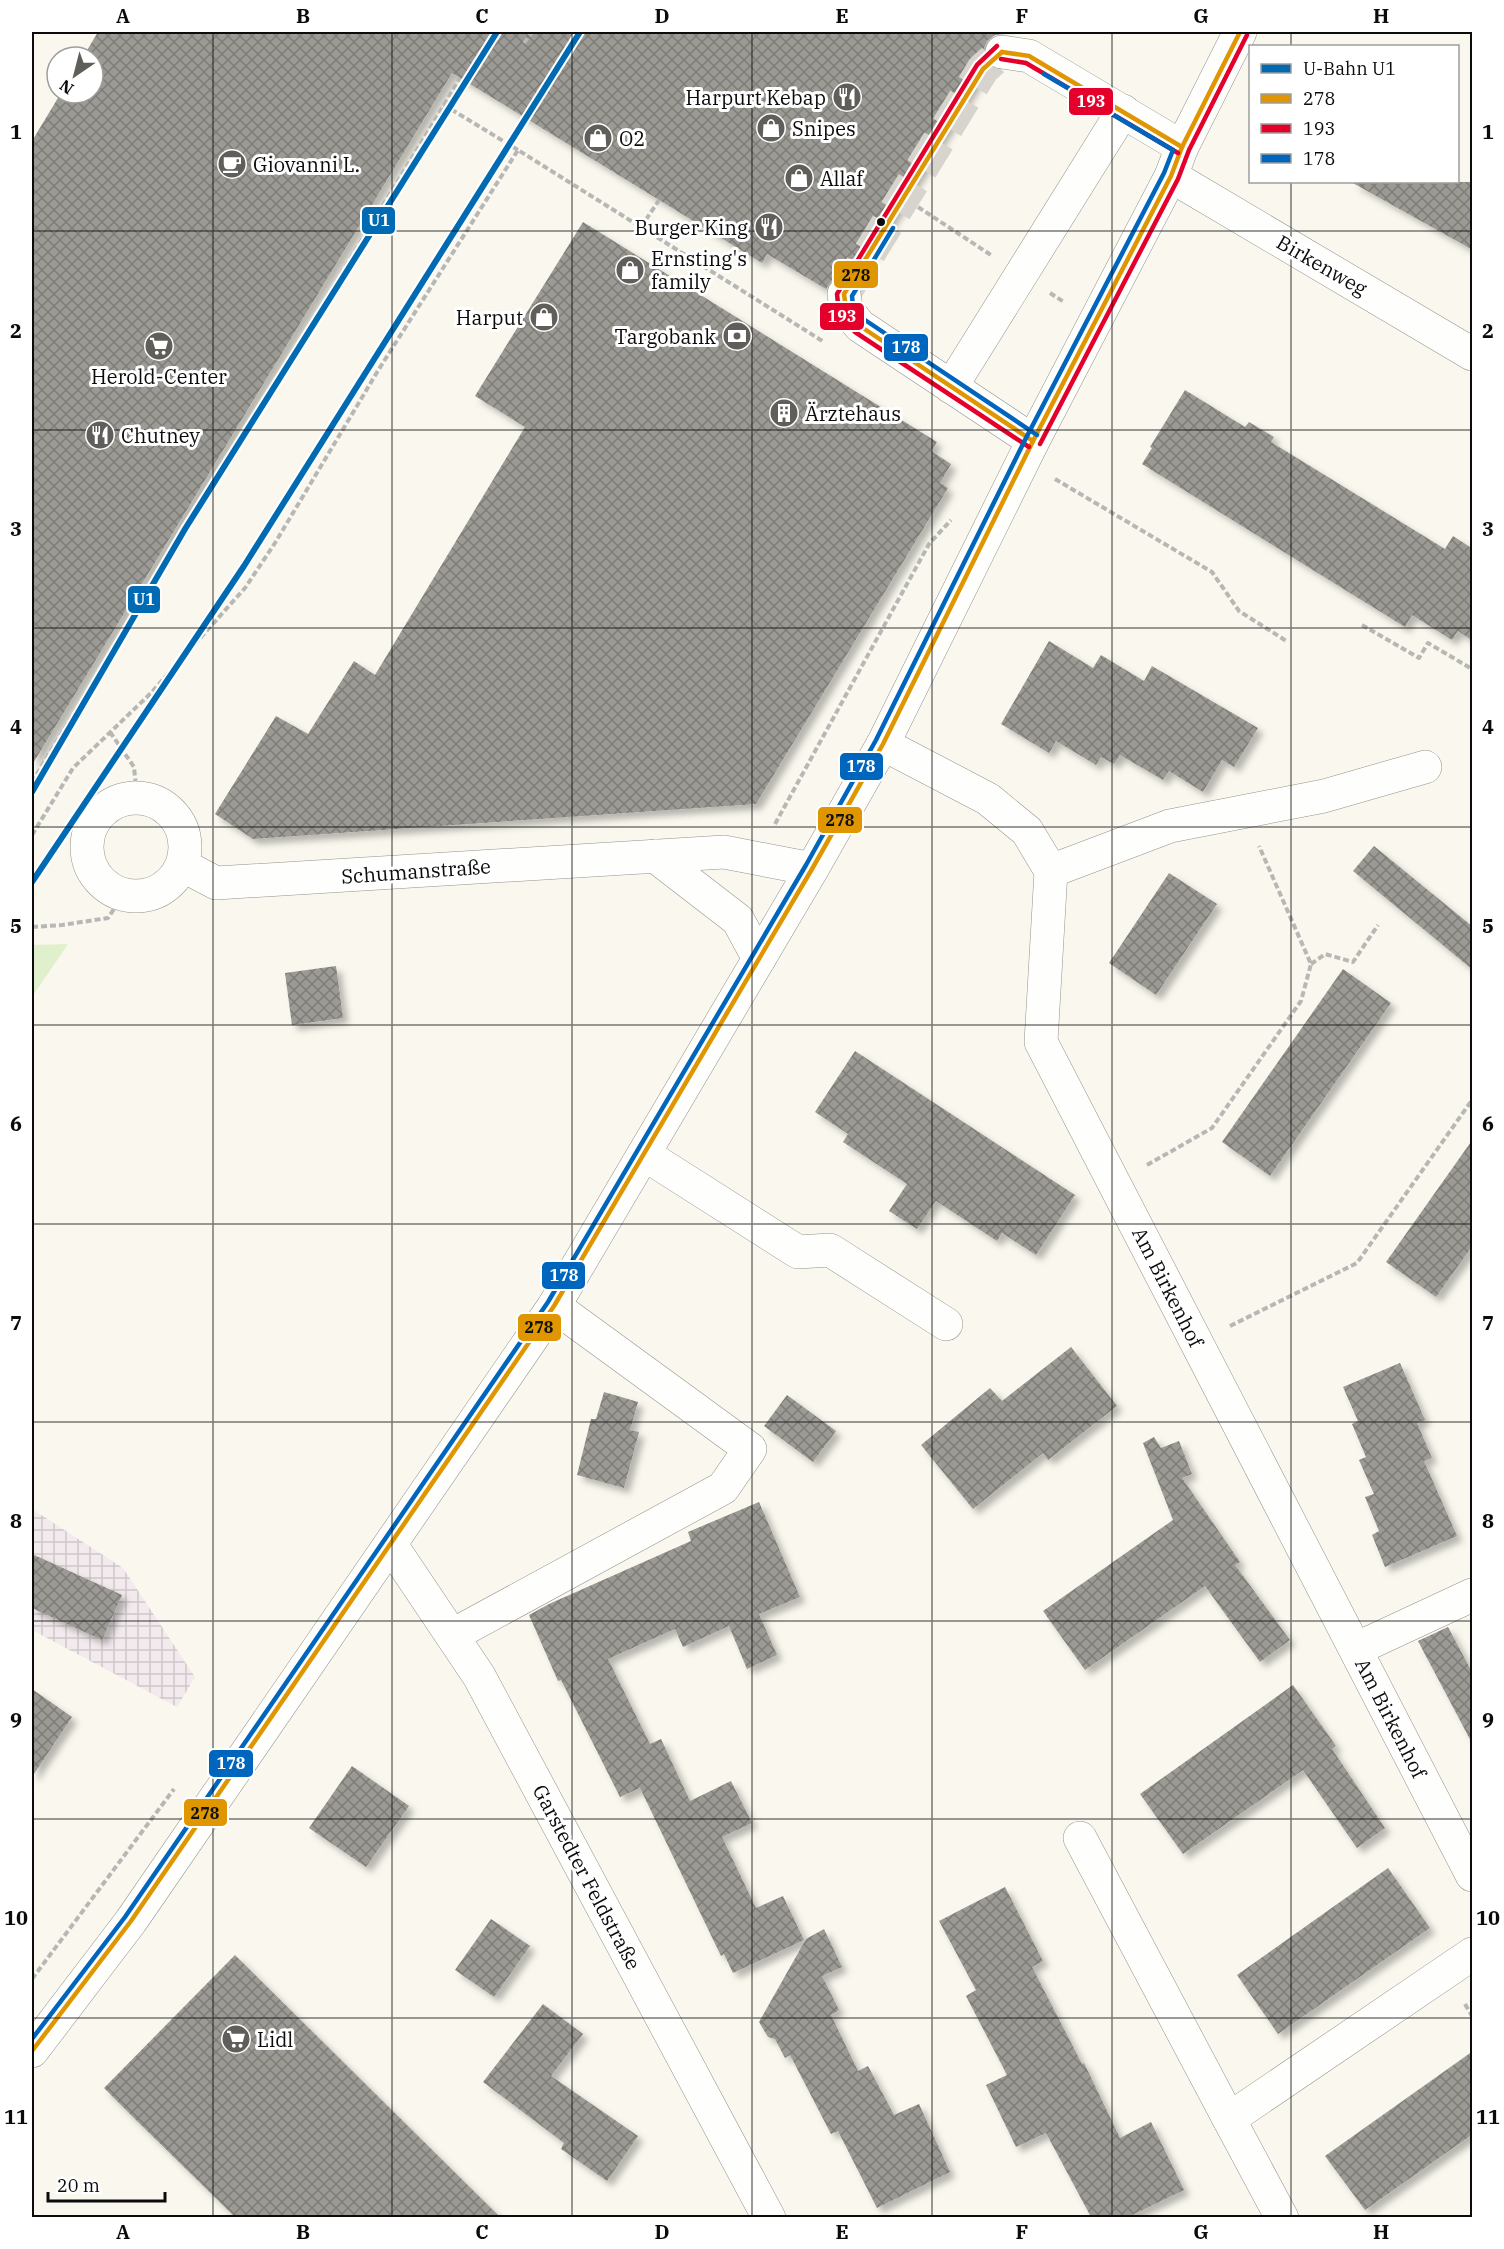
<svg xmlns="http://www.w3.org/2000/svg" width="1504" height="2249" font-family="'IBM Plex Serif',serif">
  <defs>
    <pattern id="industrial-grid" width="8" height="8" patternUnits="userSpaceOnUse" patternTransform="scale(1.5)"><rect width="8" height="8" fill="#f2eaec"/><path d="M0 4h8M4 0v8" fill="none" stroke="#cec7c9"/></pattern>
    <pattern id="building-cross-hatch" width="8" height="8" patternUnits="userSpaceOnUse" patternTransform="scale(1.5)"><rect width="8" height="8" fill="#9c9a94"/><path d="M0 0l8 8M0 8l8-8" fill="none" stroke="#7d7c77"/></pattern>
    <filter id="shadow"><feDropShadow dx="5.5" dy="5.5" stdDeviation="3" flood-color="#0004"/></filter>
  </defs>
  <rect width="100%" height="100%" fill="#faf8ee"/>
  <polygon fill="url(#industrial-grid)" points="32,1509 123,1568 195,1677 177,1707 32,1630"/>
  <polygon fill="#e0f0cd" points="68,944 32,997 32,945"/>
  <g fill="url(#building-cross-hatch)" filter="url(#shadow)">
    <polygon points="98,32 1008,32 1006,34 995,35 987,41 983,50 984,58 988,63 855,280 851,277 841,276 832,280 826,289 767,254 762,263 452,73 32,765 32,141 61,93 93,93 93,57 83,57"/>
    <polygon points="1351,182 1473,182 1473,250"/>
    <polygon points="583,222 937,442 931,451 951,464 940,483 948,488 756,804 253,839 215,814 276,716 308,734 354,661 375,675 525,427 475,396"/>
    <polygon points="1185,390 1245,427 1249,422 1274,437 1271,442 1445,549 1453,536 1473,549 1473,641 1458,631 1452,640 1412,615 1405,627 1142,464 1152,448 1150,447"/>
    <polygon points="1049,641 1093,668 1101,655 1144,681 1152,666 1258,728 1234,767 1222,760 1203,792 1169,771 1163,780 1120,755 1114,764 1101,757 1096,765 1056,741 1049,753 1001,724"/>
    <polygon points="1374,846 1473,927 1473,970 1353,871"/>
    <polygon points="1169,873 1217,904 1156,995 1109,963"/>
    <polygon points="336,966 343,1018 292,1025 285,973"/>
    <polygon points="1343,969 1391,1003 1270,1176 1222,1142"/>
    <polygon points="855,1051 1075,1195 1036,1255 1002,1233 997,1241 936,1201 917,1229 889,1211 907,1184 843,1142 848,1134 815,1112"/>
    <polygon points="1473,1139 1473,1245 1436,1297 1386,1262"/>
    <polygon points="1071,1347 1117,1406 1048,1460 1043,1453 973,1509 921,1445 990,1388 1002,1401"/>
    <polygon points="1400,1363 1425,1420 1417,1423 1432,1458 1424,1461 1457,1536 1385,1567 1372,1535 1379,1531 1365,1497 1374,1494 1359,1460 1366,1457 1352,1424 1358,1421 1343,1387"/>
    <polygon points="604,1392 638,1402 630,1430 639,1432 624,1488 577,1475 591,1419 596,1419"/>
    <polygon points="787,1395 836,1431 813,1462 764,1426"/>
    <polygon points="1154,1437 1161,1448 1179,1441 1192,1474 1182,1478 1240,1562 1235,1565 1290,1640 1260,1662 1205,1586 1085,1670 1043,1611 1173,1520 1143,1443"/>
    <polygon points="759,1502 800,1597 759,1614 777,1655 747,1669 729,1626 683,1647 675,1629 608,1659 650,1744 661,1739 690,1801 731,1781 752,1823 722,1837 756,1908 783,1896 804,1940 733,1973 724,1954 721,1956 640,1788 620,1797 561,1680 558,1681 529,1615 549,1604 691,1541 688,1532"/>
    <polygon points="32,1554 122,1595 102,1640 32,1608"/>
    <polygon points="1448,1627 1473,1674 1473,1745 1418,1641"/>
    <polygon points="1293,1685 1336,1746 1332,1749 1385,1828 1357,1848 1303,1770 1183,1854 1140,1794"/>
    <polygon points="32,1689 72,1717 32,1777"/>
    <polygon points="352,1766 409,1806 366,1867 309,1828"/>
    <polygon points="1388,1868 1430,1928 1278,2034 1237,1975"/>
    <polygon points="1005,1887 1043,1961 1032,1967 1082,2064 1084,2063 1120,2138 1151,2122 1184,2190 1128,2217 1091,2217 1046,2133 1016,2147 986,2085 1007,2075 966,1996 976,1990 939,1921"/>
    <polygon points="491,1919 530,1946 494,1997 455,1970"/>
    <polygon points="824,1929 842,1967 822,1976 839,2010 831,2015 858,2071 868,2066 894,2115 919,2104 950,2172 877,2208 838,2131 831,2134 790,2055 785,2058 775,2039 768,2037 759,2022 806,1939"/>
    <polygon points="235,1955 500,2217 235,2217 137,2121 104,2088"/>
    <polygon points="543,2004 583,2034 551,2076 638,2136 607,2181 561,2149 564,2143 483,2082"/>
    <polygon points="1473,2051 1473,2134 1365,2210 1325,2156"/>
  </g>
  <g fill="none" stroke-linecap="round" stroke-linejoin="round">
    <polyline stroke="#d6d4cc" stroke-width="33" stroke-dasharray="33 16" stroke-linecap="butt" points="844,294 983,69 1002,52"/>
    <g stroke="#93928d" stroke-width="34">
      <g id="minor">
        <polyline points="1002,52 1029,56 1182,147"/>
        <polyline points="1171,176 1472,354"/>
        <polyline points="844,294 846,309 860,326 1033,441"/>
        <polyline points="951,387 1123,111"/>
        <polyline points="883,744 988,799 1027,831 1051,871 1041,1042 1472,1875"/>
        <circle cx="136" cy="847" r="49"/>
        <polyline points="655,856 738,920 759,959"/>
        <polyline points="182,865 216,883 724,852 812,869"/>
        <polyline points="1051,871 1170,826 1324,796 1425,767"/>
        <polyline points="644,1154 798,1252 830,1250 946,1324"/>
        <polyline points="391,1545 479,1676 769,2218"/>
        <polyline points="453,1635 723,1488 750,1449 554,1306"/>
        <polyline points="1356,1649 1472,1595"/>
        <polyline points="1080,1838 1229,2119 1472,1954"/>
        <polyline points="32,2051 131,1921 554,1306 812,869 883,744 1033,441 1171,176 1182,147 1240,32"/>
        <polyline points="1229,2119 1282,2218"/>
      </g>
    </g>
    <g stroke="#b7b7b5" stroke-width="4" stroke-dasharray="6 3" stroke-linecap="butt">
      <polyline points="524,43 532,32"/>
      <polyline points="444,105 460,78"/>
      <polyline points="918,207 991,255"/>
      <polyline points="641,227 659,200"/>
      <polyline points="1050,293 1064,302"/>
      <polyline points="1055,479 1212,572 1239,611 1288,642"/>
      <polyline points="1362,625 1419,658 1428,643 1472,669"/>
      <polyline points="110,732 134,767 137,797"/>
      <polyline points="32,782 444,105 518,150"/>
      <polyline points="775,824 929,544 951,520"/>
      <polyline points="32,835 73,768 151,693 245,588 275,543 379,369 518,150 824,342"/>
      <polyline points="32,927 62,925 108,918 123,895"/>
      <polyline points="1311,964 1325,954 1353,962 1378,925"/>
      <polyline points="1147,1165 1212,1128 1301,1001 1311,964 1259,846"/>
      <polyline points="1230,1326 1357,1263 1472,1100"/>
      <polyline points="32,1979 174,1789"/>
      <polyline points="1465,2004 1472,2016"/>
    </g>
    <use href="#minor" stroke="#fefefc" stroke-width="33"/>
    <g stroke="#fff" stroke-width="9">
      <g id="bus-1">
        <polyline points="1002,52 983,69 844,294 846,309 860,326 1033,441"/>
        <polyline points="1002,52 1029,56 1182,147"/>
        <polyline points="32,2051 131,1921 554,1306 812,869 883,744 1033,441 1171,176 1182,147 1240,32"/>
      </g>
    </g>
    <g stroke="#fff" stroke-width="9">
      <g id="bus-2">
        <polyline points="997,46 977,65 837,294 839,313 855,332 1029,447"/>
        <polyline points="1001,59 1026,63 1178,153"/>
        <polyline points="1040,444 1178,179 1189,150 1247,35"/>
      </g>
    </g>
    <g stroke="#fff" stroke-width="9">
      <g id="bus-3">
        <polyline points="893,228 852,296 853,306 865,320 1037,435"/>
        <polyline points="32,2039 125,1917 548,1302 806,865 876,740 1026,438 1164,173 1173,150 1044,74"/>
      </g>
    </g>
    <use href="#bus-1" stroke="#df9601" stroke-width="4.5"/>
    <use href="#bus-2" stroke="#e4002b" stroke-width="4.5"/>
    <use href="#bus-3" stroke="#0065bd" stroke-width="4.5"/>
    <g stroke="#fff" stroke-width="10">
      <g id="metro-1">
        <polyline points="32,792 185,529 497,32"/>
        <polyline points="32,882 244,566 580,32"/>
      </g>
    </g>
    <use href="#metro-1" stroke="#006ab3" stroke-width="6"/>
  </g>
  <path fill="none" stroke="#0b0b0b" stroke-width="1.5" stroke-opacity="0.55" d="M213,32V2218M392,32V2218M572,32V2218M752,32V2218M932,32V2218M1112,32V2218M1291,32V46M1291,182V2218M32,231H1472M32,430H1472M32,628H1472M32,827H1472M32,1025H1472M32,1224H1472M32,1422H1472M32,1621H1472M32,1819H1472M32,2018H1472"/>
  <defs>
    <g id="restaurant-disc" transform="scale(1.5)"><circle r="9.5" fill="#5f5e5a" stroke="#fff"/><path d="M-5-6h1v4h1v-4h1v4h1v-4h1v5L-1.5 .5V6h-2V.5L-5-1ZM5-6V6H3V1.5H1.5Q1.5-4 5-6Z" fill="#fff"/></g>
    <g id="shop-disc" transform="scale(1.5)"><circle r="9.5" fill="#5f5e5a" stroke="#fff"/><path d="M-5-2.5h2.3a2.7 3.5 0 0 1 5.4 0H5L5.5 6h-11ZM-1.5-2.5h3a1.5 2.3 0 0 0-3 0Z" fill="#fff"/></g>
    <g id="cafe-disc" transform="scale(1.5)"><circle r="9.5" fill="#5f5e5a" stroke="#fff"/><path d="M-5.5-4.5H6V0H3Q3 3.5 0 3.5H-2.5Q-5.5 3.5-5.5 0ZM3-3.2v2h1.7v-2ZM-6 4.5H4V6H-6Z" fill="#fff"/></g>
    <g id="bank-disc" transform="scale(1.5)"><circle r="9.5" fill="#5f5e5a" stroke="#fff"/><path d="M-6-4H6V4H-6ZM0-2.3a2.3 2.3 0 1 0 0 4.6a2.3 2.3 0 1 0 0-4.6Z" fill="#fff"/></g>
    <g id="supermarket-disc" transform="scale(1.5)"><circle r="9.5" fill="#5f5e5a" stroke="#fff"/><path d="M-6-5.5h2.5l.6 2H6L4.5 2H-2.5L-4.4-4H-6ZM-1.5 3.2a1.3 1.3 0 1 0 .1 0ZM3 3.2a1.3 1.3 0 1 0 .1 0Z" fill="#fff"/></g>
    <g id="building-disc" transform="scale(1.5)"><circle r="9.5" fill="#5f5e5a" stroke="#fff"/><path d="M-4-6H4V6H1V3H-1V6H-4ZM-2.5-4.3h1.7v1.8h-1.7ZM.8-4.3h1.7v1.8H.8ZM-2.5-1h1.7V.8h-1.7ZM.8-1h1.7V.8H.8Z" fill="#fff"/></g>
  </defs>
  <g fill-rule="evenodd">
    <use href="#restaurant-disc" x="847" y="97"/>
    <use href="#shop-disc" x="771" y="128"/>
    <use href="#shop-disc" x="598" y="138"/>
    <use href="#cafe-disc" x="232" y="164"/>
    <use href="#shop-disc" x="799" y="178"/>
    <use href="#restaurant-disc" x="769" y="227"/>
    <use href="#shop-disc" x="630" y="270"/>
    <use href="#shop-disc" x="544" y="317"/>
    <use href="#bank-disc" x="737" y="336"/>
    <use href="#supermarket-disc" x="159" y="346"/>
    <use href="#building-disc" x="784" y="413"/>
    <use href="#restaurant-disc" x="100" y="435"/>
    <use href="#supermarket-disc" x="236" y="2039"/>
  </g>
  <circle fill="#0b0b0b" stroke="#fff" stroke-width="2" cx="881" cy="222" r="5"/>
  <g text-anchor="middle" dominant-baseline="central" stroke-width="6" stroke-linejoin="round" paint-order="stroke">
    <g font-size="20" fill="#0b0b0b" stroke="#fff" text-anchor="start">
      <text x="826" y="97" text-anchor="end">Harpurt Kebap</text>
      <text x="792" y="128">Snipes</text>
      <text x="619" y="138">O2</text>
      <text x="253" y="164">Giovanni L.</text>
      <text x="820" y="178">Allaf</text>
      <text x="748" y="227" text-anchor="end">Burger King</text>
      <text x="651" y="258">Ernsting's<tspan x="651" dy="23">family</tspan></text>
      <text x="523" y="317" text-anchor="end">Harput</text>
      <text x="716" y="336" text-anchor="end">Targobank</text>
      <text x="159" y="376" text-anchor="middle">Herold-Center</text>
      <text x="805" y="413">Ärztehaus</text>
      <text x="121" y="435">Chutney</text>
      <text x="257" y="2039">Lidl</text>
    </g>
    <g font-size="20" fill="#0b0b0b" stroke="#fff">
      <text transform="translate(1322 265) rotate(30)">Birkenweg</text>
      <text transform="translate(416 871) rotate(-4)">Schumanstraße</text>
      <text transform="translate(1168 1287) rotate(63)">Am Birkenhof</text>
      <text transform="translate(1391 1718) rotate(63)">Am Birkenhof</text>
      <text transform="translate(587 1877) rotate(62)">Garstedter Feldstraße</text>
    </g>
  </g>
  <g stroke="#fff" stroke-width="2">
    <rect x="1068" y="87" width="46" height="29" rx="6" fill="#e4002b"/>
    <rect x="361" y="206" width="35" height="29" rx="6" fill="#006ab3"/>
    <rect x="833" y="260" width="46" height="29" rx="6" fill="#df9601"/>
    <rect x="819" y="302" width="46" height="29" rx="6" fill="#e4002b"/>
    <rect x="883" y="333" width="46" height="29" rx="6" fill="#0065bd"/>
    <rect x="127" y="585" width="34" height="29" rx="6" fill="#006ab3"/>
    <rect x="839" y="752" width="45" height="29" rx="6" fill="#0065bd"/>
    <rect x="817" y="806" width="46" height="28" rx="6" fill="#df9601"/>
    <rect x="541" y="1261" width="45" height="29" rx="6" fill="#0065bd"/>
    <rect x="517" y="1313" width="45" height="29" rx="6" fill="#df9601"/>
    <rect x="208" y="1749" width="46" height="29" rx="6" fill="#0065bd"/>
    <rect x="183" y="1798" width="45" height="29" rx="6" fill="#df9601"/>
  </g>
  <g font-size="16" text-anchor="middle" font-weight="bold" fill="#fff">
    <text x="1091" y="107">193</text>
    <text x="379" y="226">U1</text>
    <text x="842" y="322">193</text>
    <text x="906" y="353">178</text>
    <text x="144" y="605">U1</text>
    <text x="861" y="772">178</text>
    <text x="564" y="1281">178</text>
    <text x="231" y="1769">178</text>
  </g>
  <g font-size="16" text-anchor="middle" font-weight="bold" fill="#111">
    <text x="856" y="281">278</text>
    <text x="840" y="826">278</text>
    <text x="539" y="1333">278</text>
    <text x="205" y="1819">278</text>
  </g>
  <rect width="1504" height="2249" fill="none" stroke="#ffffff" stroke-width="66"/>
  <rect x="1249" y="45" width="210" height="138" fill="#ffffff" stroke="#9d9d9d" stroke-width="1.5"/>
  <rect x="1261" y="64" width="30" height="9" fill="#006ab3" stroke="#9d9d9d" stroke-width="1.5"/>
  <text x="1303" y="75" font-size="18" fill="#0b0b0b">U-Bahn U1</text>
  <rect x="1261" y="94" width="30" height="9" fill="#df9601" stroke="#9d9d9d" stroke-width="1.5"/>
  <text x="1303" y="105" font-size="18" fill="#0b0b0b">278</text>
  <rect x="1261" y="124" width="30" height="9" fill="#e4002b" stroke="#9d9d9d" stroke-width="1.5"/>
  <text x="1303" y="135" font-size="18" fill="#0b0b0b">193</text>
  <rect x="1261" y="154" width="30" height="9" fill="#0065bd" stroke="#9d9d9d" stroke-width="1.5"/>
  <text x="1303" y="165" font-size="18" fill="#0b0b0b">178</text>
  <g transform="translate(75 75) rotate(215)"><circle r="28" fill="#ffffff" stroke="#9d9d9d" stroke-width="1.5"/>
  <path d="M0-4.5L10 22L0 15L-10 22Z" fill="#5f5e5a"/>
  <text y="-9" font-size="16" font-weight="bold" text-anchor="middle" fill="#0b0b0b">N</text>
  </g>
  <path d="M48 2192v9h117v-9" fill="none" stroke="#0b0b0b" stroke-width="3"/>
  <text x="57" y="2192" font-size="18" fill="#0b0b0b" stroke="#ffffff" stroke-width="4.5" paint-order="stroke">20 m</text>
  <rect x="33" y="33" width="1438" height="2183" fill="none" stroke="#0b0b0b" stroke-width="2"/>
  <g font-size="20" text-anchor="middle" font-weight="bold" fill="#0b0b0b">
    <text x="123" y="23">A</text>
    <text x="303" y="23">B</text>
    <text x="482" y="23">C</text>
    <text x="662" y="23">D</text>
    <text x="842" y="23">E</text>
    <text x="1022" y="23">F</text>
    <text x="1201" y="23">G</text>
    <text x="1381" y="23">H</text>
    <text x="16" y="139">1</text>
    <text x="1488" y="139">1</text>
    <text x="16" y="338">2</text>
    <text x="1488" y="338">2</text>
    <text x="16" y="536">3</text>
    <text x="1488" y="536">3</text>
    <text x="16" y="734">4</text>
    <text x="1488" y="734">4</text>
    <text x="16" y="933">5</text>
    <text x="1488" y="933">5</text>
    <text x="16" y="1131">6</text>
    <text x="1488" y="1131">6</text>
    <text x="16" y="1330">7</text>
    <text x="1488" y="1330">7</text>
    <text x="16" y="1528">8</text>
    <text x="1488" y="1528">8</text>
    <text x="16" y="1727">9</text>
    <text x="1488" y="1727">9</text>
    <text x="16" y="1925">10</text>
    <text x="1488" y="1925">10</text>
    <text x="16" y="2124">11</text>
    <text x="1488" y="2124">11</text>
    <text x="123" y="2239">A</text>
    <text x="303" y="2239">B</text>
    <text x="482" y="2239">C</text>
    <text x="662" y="2239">D</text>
    <text x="842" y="2239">E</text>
    <text x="1022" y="2239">F</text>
    <text x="1201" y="2239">G</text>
    <text x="1381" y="2239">H</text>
  </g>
</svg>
